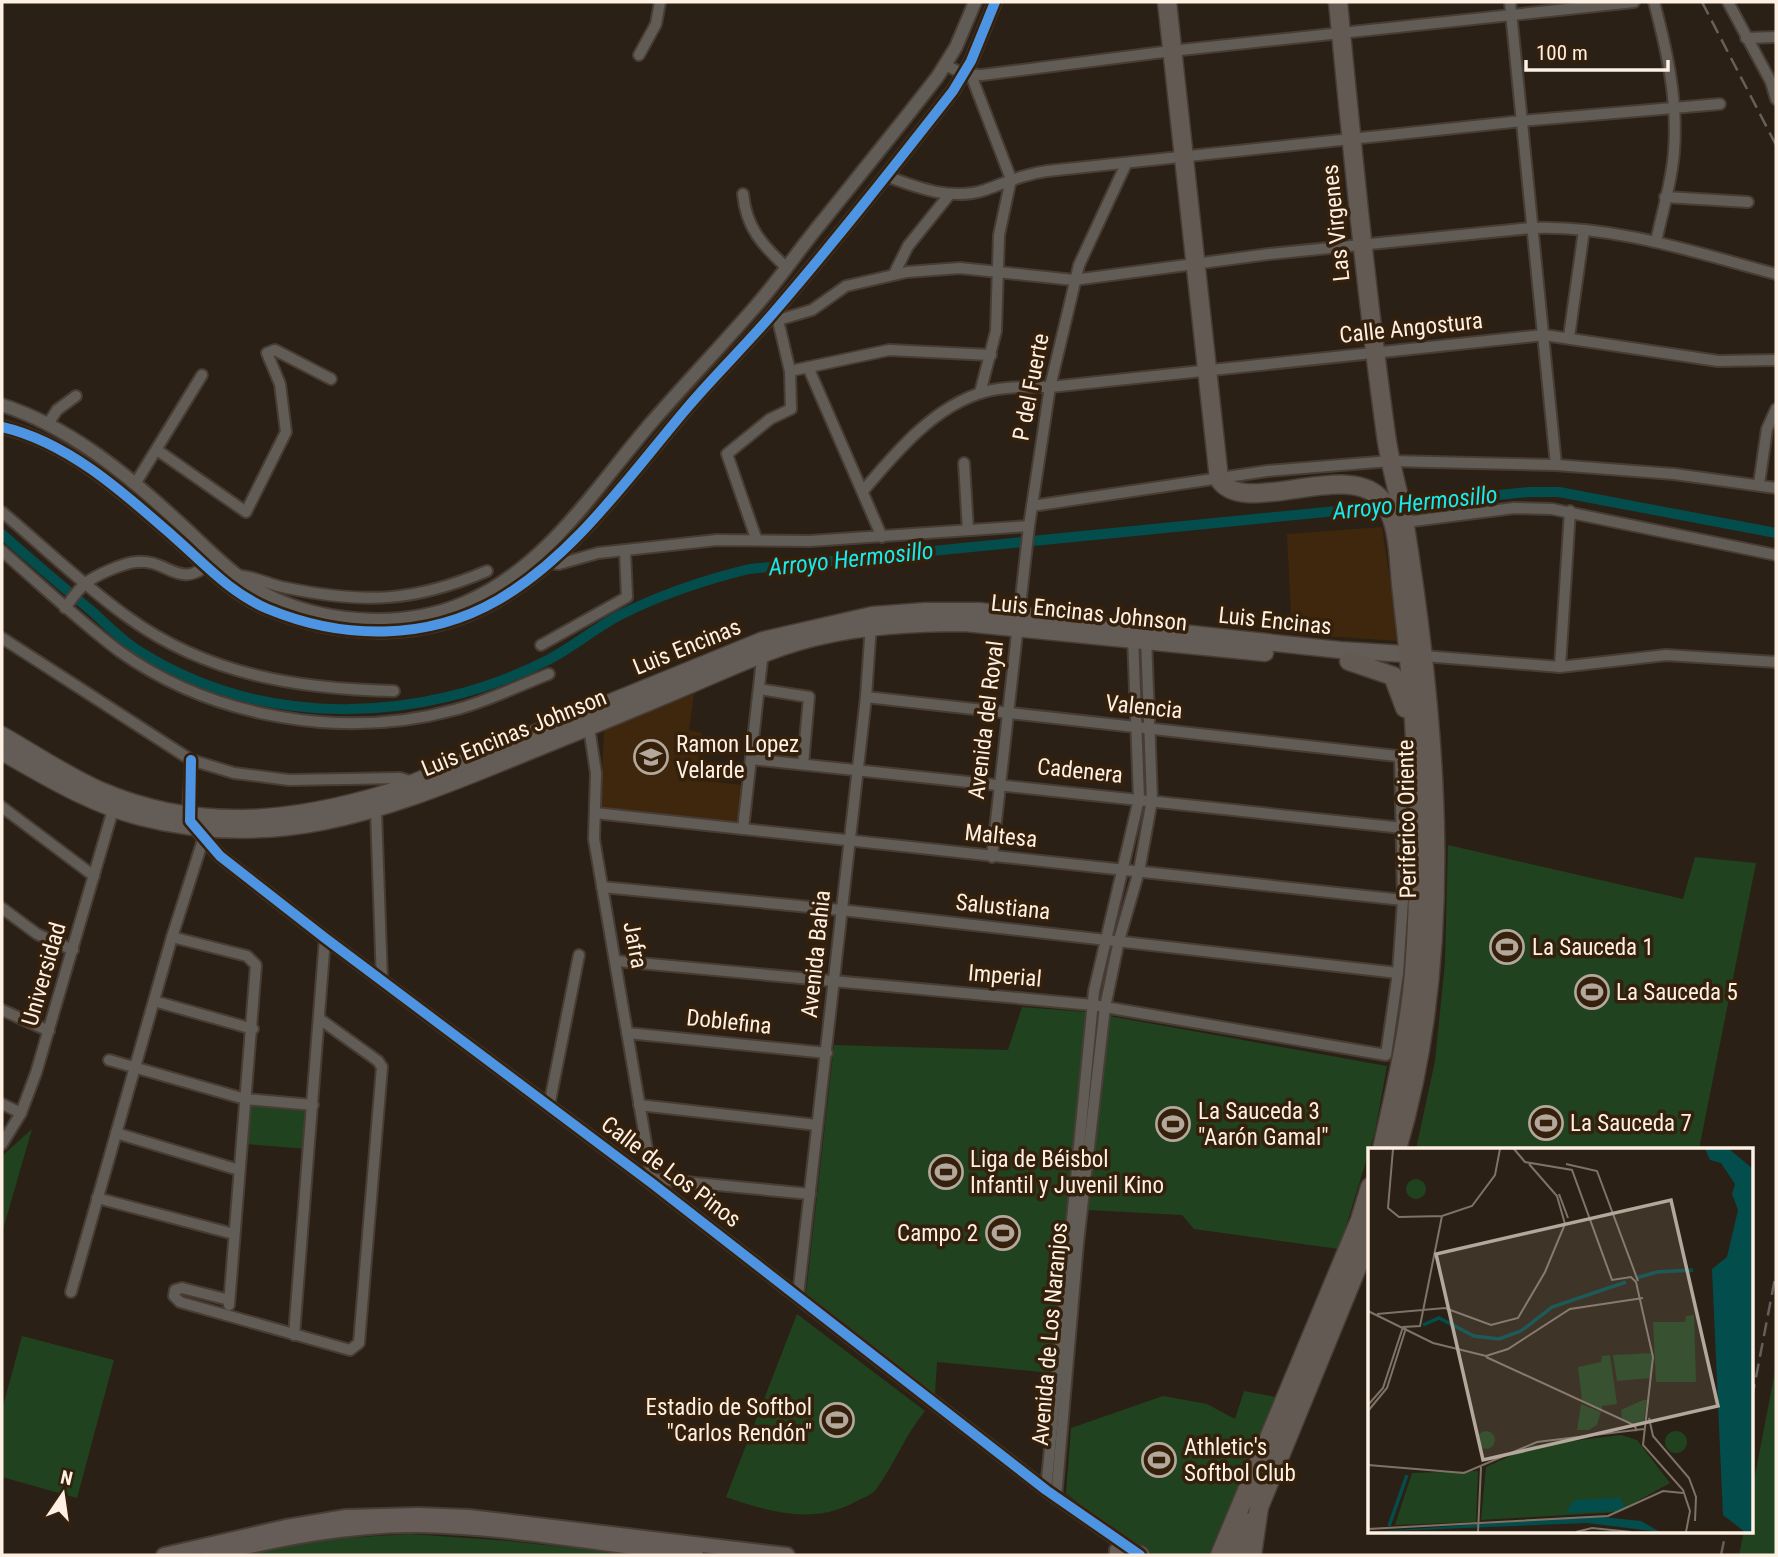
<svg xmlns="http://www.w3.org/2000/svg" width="1778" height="1557" font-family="'Roboto Condensed',sans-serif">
  <rect width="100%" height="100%" fill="#2b2015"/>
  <g fill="#3f270d">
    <polygon points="1382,527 1399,641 1292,634 1287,534"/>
    <polygon points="694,694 689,730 702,733 696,780 743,785 739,822 601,809 604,729"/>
  </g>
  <g fill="#21421f">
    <polygon points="1448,845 1683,899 1695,857 1756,863 1699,1149 1416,1149 1435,1061 1445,963"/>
    <polygon points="1022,1007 1087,1012 1052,1373 937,1362 935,1394 806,1293 834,1045 1008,1050"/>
    <polygon points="1109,1016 1387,1066 1375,1132 1339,1249 1194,1229 1182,1215 1088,1210"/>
    <polygon points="249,1103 311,1109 308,1149 245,1144"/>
    <polygon points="32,1129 6,1219 2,1233 2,1156"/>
    <path d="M797,1314L925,1411C905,1435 895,1463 877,1488C873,1495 862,1498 855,1502C812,1525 769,1512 726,1497Z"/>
    <polygon points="22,1336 114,1360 77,1498 2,1477 2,1410"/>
    <polygon points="1776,1366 1776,1555 1739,1555 1744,1531 1752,1531 1752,1491"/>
    <polygon points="1244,1391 1276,1397 1209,1555 1145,1555 1066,1493 1071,1428 1163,1396 1207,1404 1235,1419"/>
    <polygon points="410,1534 510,1541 632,1555 239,1555 329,1539"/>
  </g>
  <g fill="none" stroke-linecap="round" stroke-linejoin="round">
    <path stroke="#044d4d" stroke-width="10" d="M2,534C32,561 63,587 94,613C108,626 123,641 139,651C262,729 420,725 548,660C573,647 595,628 620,615C662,594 704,580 749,569L1529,492H1559L1776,533"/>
    <g stroke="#473d34" stroke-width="14">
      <g id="minor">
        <polyline points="1510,2 1556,465"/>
        <path d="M1654,2C1667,51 1678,100 1674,151C1672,182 1662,212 1656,242"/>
        <polyline points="1728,2 1771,82 1776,99"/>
        <polyline points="1746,38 1776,37"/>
        <polyline points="639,55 656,24 660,2"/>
        <polyline points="945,65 964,74 982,75 1171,51 1634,2"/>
        <polyline points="971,75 1011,179 999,235 996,331 980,393"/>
        <path d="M886,176C918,188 951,201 985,190C1007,182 1025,174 1047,171L1522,121L1720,104"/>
        <path d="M743,194C746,227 762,245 786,267"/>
        <polyline points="1665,197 1748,202"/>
        <polyline points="894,274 908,246 949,195"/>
        <polyline points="777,316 790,371 889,350 991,355"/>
        <path d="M778,320L812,310L846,286L907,272L960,268L1074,280L1269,254L1532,228C1615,225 1697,253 1776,274"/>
        <polyline points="1569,337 1584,230"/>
        <polyline points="808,367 882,537"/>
        <polyline points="48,424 57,410 76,396"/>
        <polyline points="157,450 246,512 286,432 280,384 267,353 275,350 331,379"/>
        <polyline points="964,463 968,530"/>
        <polyline points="135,484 202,375"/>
        <polyline points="1759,484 1767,429 1776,409"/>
        <path d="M863,491C895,453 934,406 984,392C1005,386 1028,387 1050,387L1544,335L1718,361L1776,360"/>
        <polyline points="1032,506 1267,471 1390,461 1556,465 1674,474 1776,488"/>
        <path d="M2,512C44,547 84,586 129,618C208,675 299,689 394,691"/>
        <polyline points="1405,522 1514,508 1552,509 1776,555"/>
        <polyline points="756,538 727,454 770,419 791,409 790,371"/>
        <path d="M2,551C41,585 78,620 119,651C213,718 343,740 454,710C486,702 518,686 549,674"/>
        <polyline points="548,563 559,564 598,553 717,540 810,541 1029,526"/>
        <path d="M235,575C255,576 269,585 287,588C365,604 414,602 487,571"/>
        <path d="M65,608C71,600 78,589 86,583C96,575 123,563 136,562C168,558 179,592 211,562"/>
        <polyline points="2,638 191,760 234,773 289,780 400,778 412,782"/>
        <polyline points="541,645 627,597 625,551"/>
        <polyline points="1424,656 1560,667 1666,655 1776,662"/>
        <polyline points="1560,667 1570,511"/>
        <polyline points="759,689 809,697 803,764"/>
        <polyline points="866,697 1406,757"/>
        <polyline points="588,721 596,773 594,839 653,1184"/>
        <polyline points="751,759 1403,828"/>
        <polyline points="2,807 94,876"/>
        <polyline points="376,810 382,982"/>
        <polyline points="595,813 1403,900"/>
        <polyline points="188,814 191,760"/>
        <polyline points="743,829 763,651"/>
        <polyline points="992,857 1029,526 1050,387 1079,265 1126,164"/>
        <polyline points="602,887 841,910 1398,973"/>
        <polyline points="2,908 37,934 73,950"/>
        <polyline points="172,937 247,956 256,965 229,1305"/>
        <polyline points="617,961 1093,1005 1386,1055 1398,973 1403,900 1400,756"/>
        <polyline points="154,1001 253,1029"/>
        <polyline points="2,1010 49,1031"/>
        <polyline points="627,1033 827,1053"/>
        <polyline points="109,1060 245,1099 313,1105"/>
        <polyline points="2,1104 21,1113"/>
        <polyline points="639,1105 817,1125"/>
        <polyline points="549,1106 579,955"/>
        <polyline points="116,1133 239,1170"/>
        <polyline points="2,1144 21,1113 36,1073 115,803"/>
        <polyline points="654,1179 810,1194"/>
        <polyline points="97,1198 234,1234"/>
        <polyline points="71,1292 172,937 203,840"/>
        <polyline points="798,1296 866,697 871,624"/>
        <polyline points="229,1300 182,1288 175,1290 174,1296 180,1302 350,1350 359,1343 382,1067 378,1061 321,1020"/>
        <polyline points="294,1335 325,938"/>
        <polyline points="1046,1490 1094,991 1139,799 1133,636"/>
        <polyline points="1056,1498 1078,1243 1105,1007 1119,940 1139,871 1152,800 1146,637"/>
      </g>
    </g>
    <g stroke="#473d34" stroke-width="16">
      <g id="tertiary">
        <path d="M2,405C67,426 123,471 173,517C206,546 234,580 275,599C333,624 405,628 464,603C547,568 595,488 651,423C685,384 721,346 755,307C777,282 796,254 817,228C857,178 898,128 938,76L956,47L975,2"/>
        <path d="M2,427C68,442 124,493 174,537C205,564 230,593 268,609C343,640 427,641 498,600C575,555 630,475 687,408C715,375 747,344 775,311C837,239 895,165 953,91L971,61L995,2"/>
        <polyline points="189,821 220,856 325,938 653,1184 1046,1490 1140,1555"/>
      </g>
    </g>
    <g stroke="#473d34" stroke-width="18">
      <g id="secondary">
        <polyline points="164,1555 286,1527 346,1517 418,1515 469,1517 787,1555"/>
        <path d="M209,1555C279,1539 348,1524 420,1525C512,1527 605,1545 696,1555"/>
        <polyline points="1117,1555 1117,1550"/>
      </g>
    </g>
    <g stroke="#473d34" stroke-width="19">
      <g id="primary">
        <path d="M2,735C34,753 66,775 100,790C198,832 291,822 390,792L763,640L872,615L925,611H979L1340,650L1421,655"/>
        <path d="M2,752C46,777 90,804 140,817C271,851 378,813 498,764C560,739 622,714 683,688C730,668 777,645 827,635C872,625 918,623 964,623L1265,653"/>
      </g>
    </g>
    <g stroke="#473d34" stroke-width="21">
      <g id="trunk">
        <path d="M1167,2L1219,479C1242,518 1343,461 1379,497C1401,518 1398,565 1402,593C1417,719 1424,846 1414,973C1409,1032 1395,1091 1382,1149"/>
        <path d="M1338,2C1352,146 1366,291 1386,435C1390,466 1400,496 1405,526C1437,728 1456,951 1397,1149"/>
        <polyline points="1349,661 1393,676 1405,708"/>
        <polyline points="1139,1555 1140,1555"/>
        <polyline points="1220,1555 1360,1220 1370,1187"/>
        <polyline points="1238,1555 1250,1522"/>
        <polyline points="1252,1555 1259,1507 1370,1236"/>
      </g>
    </g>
    <use href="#minor" stroke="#625c57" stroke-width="10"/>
    <use href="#tertiary" stroke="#625c57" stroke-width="12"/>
    <use href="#secondary" stroke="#665c58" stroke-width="14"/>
    <use href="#primary" stroke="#645c56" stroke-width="16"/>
    <use href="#trunk" stroke="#635a54" stroke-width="18"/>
    <g stroke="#665f5a" stroke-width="2.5" stroke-dasharray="14 7" stroke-linecap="butt">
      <polyline points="1702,2 1776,145"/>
      <polyline points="1752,1398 1776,1273"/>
      <polyline points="1721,1555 1726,1531"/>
    </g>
    <g stroke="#35200b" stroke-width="15">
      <g id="cycleway">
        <path d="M2,427C68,442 124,493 174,537C205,564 230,593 268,609C343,640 427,641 498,600C575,555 630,475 687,408C715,375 747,344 775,311C837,239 895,165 953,91L971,61L995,2"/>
        <polyline points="191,760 190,821 220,856 325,938 653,1184 1046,1490 1140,1555"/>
      </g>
    </g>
    <use href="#cycleway" stroke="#4d94e3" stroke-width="10"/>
  </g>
  <defs>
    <g id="school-ring" transform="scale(1.75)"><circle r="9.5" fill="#35200b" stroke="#b4a79b" stroke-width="1.5"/><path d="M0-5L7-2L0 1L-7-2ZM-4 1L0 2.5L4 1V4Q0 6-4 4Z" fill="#b4a79b"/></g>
    <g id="stadium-ring" transform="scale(1.75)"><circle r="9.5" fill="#35200b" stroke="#b4a79b" stroke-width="1.5"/><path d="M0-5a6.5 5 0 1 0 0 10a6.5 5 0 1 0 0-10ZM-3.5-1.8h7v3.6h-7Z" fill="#b4a79b"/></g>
  </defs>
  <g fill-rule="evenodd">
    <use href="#school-ring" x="651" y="757"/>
    <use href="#stadium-ring" x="1507" y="947"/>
    <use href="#stadium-ring" x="1592" y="992"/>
    <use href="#stadium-ring" x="1546" y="1123"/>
    <use href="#stadium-ring" x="1173" y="1124"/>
    <use href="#stadium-ring" x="946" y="1172"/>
    <use href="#stadium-ring" x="1003" y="1233"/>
    <use href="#stadium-ring" x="837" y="1420"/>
    <use href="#stadium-ring" x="1159" y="1460"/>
  </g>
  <g text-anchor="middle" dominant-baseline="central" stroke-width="7" stroke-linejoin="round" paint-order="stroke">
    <g font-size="23" fill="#fef0e3" stroke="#35200b">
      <text transform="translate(1336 223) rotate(-96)">Las Virgenes</text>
      <text transform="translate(1411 328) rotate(-6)">Calle Angostura</text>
      <text transform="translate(1031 387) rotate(-79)">P del Fuerte</text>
      <text transform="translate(1089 613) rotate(6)">Luis Encinas Johnson</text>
      <text transform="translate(1275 621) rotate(6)">Luis Encinas</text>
      <text transform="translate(687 647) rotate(-22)">Luis Encinas</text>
      <text transform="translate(1144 707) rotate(6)">Valencia</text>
      <text transform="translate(986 720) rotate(-83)">Avenida del Royal</text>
      <text transform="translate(514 733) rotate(-22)">Luis Encinas Johnson</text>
      <text transform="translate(1080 771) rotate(6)">Cadenera</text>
      <text transform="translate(1407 819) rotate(-91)">Periferico Oriente</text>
      <text transform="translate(1001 836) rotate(6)">Maltesa</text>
      <text transform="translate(1003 907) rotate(6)">Salustiana</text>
      <text transform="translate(635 945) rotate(79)">Jafra</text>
      <text transform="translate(816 954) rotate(-84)">Avenida Bahia</text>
      <text transform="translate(44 974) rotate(-74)">Universidad</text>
      <text transform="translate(1005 976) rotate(5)">Imperial</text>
      <text transform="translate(729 1022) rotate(6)">Doblefina</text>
      <text transform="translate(671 1172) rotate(37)">Calle de Los Pinos</text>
      <text transform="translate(1050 1334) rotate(-85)">Avenida de Los Naranjos</text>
    </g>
    <g font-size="23" fill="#fef0e3" stroke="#35200b" text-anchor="start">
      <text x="676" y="744">Ramon Lopez<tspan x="676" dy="26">Velarde</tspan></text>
      <text x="1532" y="947">La Sauceda 1</text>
      <text x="1616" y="992">La Sauceda 5</text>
      <text x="1198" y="1111">La Sauceda 3<tspan x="1198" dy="26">"Aarón Gamal"</tspan></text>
      <text x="1570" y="1123">La Sauceda 7</text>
      <text x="970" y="1159">Liga de Béisbol<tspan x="970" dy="26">Infantil y Juvenil Kino</tspan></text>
      <text x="978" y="1233" text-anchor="end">Campo 2</text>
      <text x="812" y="1407" text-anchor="end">Estadio de Softbol<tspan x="812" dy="26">"Carlos Rendón"</tspan></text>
      <text x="1184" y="1447">Athletic's<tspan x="1184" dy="26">Softbol Club</tspan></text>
    </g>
    <g font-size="24" font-style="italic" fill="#17e9ec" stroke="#35200b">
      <text transform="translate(1415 503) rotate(-6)">Arroyo Hermosillo</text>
      <text transform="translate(851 559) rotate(-6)">Arroyo Hermosillo</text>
    </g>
  </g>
  <g transform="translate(1368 1148)">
    <rect width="385" height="385" fill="#2b2015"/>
    <path d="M38 41a10 10 0 1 1 20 0a10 10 0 1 1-20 0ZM326,167L328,234H288L285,174H317L318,168ZM284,205L283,230L249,233L245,207ZM242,207L249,256L234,258V262L214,253L210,219L233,214L234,208ZM275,252H279L275,278L254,271L253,262ZM213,256L233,264L229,277L221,282H209ZM109 292a9 9 0 1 1 18 0a9 9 0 1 1-18 0ZM297 294a11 11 0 1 1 22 0a11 11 0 1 1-22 0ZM253,287L269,292L302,335L250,364L113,372L118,319L164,298ZM110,323L108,374L27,377L44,325Z" fill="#21421f"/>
    <path d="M337,1H361L385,21V384H377L355,367L344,121L359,109L370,62L364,46L367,36L353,15L342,12ZM252,350L257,359L248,363L198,365L206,352ZM225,368L273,373L292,384L219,375L0,384Z" fill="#044d4d"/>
    <path fill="none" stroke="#044d4d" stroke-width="3.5" d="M268,130L289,124L325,122M55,177L71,170L106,188L131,191L153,183L184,159L258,134M21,378L39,327"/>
    <path fill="none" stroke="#7f7367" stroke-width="2" d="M25,1L20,60L31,69L74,68L104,58L127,27L132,1M146,1L157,14L204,22L244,132L263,129L268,134L285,209L275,297L315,342L322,363L318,384M198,16L229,23L270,133M191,46L200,70M0,163L65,195L118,208L140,201L202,161L275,150M9,166L77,160L123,177L150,170L177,124L197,76L189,48L161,16M118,209L266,277L269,283M0,257L15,240L35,179L52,178L74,68M0,263L19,240L38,180M281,270L285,288L321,330L328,349L327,373M0,317L96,325L169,294L276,281M0,381L240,368L295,343L315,345M110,384L113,319M208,384L224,380L263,384"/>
    <path fill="#b4a79b" fill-opacity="0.15" stroke="#b4a79b" stroke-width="3.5" d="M303,52L350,258L115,312L68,106Z"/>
    <rect width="385" height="385" fill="none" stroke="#fef0e3" stroke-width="3.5"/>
  </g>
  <rect width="1778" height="1557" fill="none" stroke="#fef0e3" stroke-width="7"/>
  <g transform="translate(63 1494) rotate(13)" stroke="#35200b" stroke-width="5" paint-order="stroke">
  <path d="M0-5L12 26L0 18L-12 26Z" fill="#fef0e3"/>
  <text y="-10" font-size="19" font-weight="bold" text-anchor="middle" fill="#fef0e3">N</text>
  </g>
  <path d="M1526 60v10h142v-10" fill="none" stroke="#fef0e3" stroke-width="3.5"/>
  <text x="1536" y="60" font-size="21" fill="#fef0e3" stroke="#35200b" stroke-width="5" paint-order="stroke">100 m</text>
</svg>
